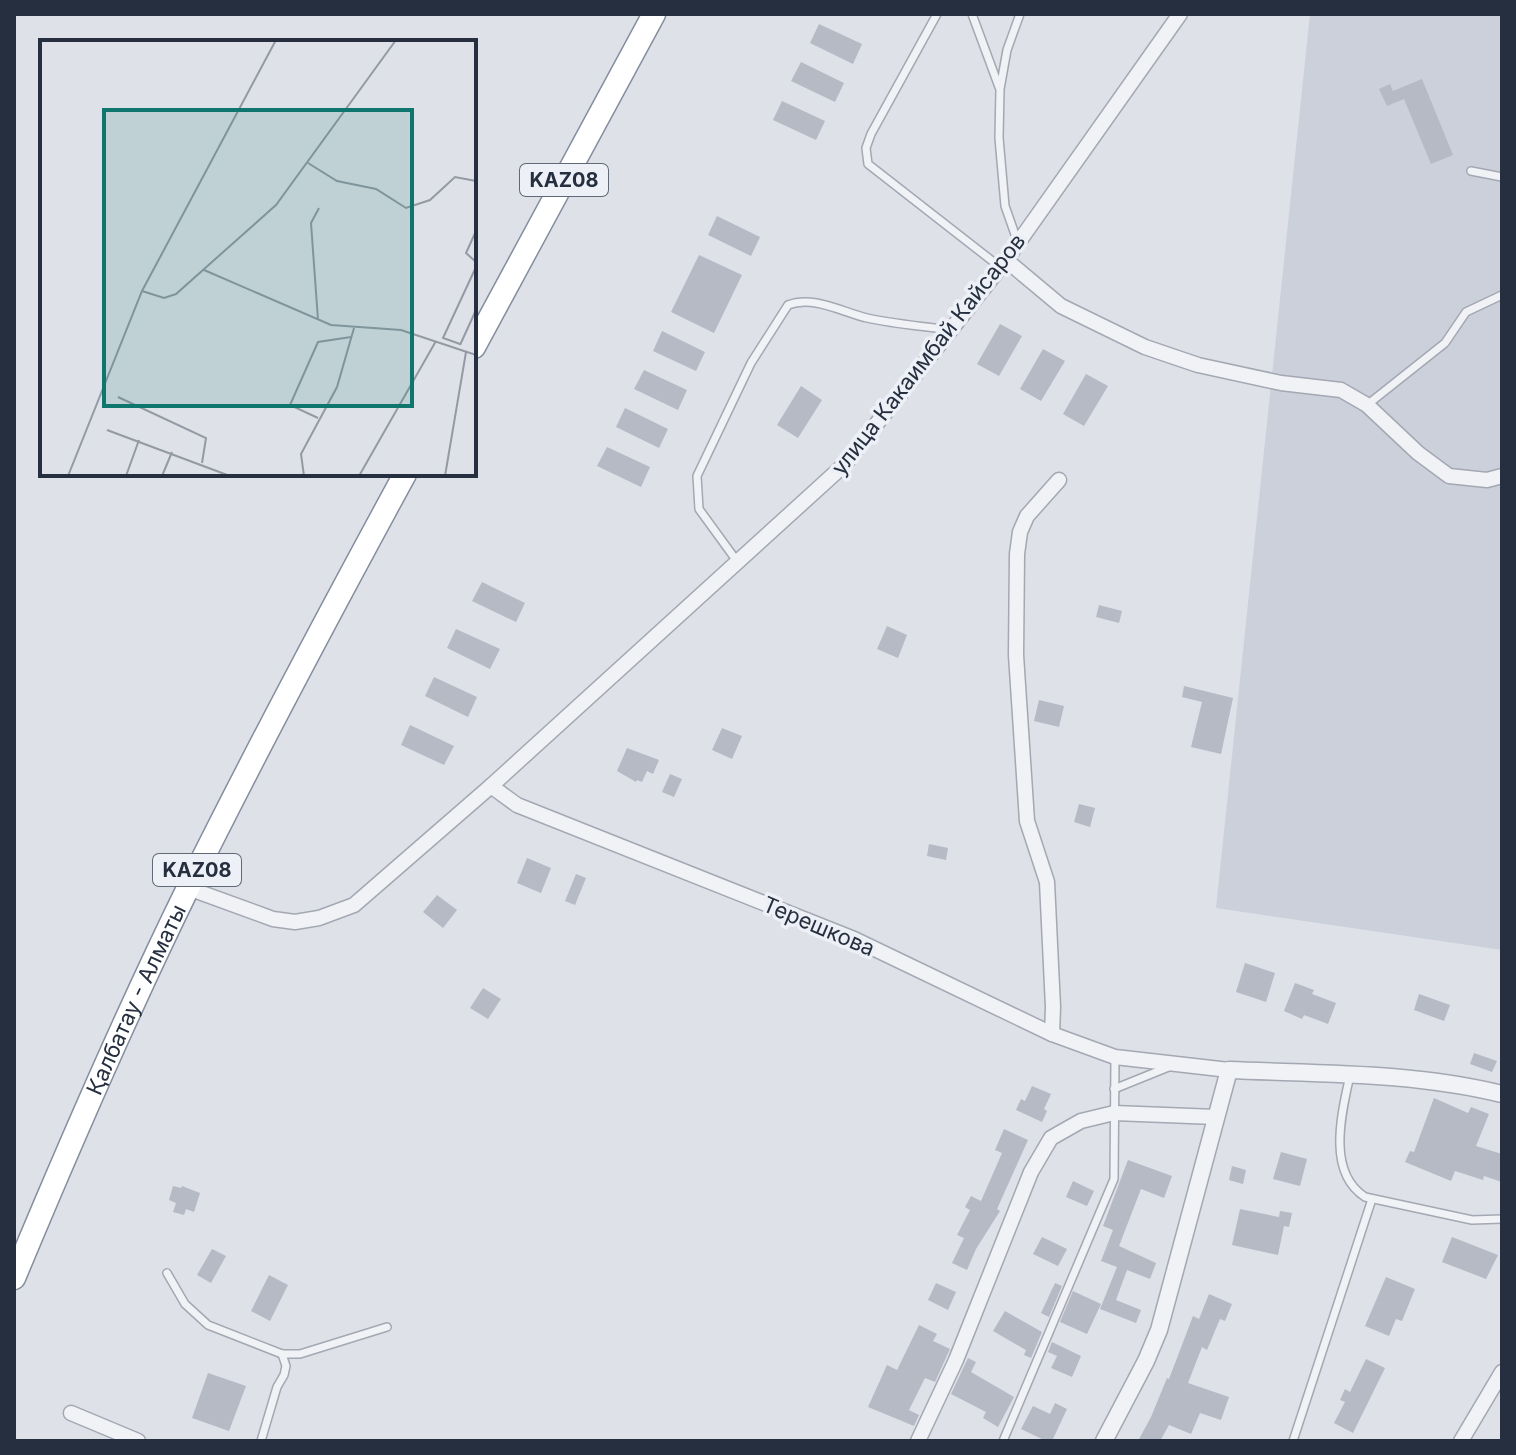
<svg xmlns="http://www.w3.org/2000/svg" width="1516" height="1455" font-family="Inter,sans-serif">
  <rect width="100%" height="100%" fill="#dee1e8"/>
  <polygon fill="#cbd0da" points="1310,14 1502,14 1502,950 1216,908"/>
  <g fill="#b5bac5">
    <polygon points="819,24 862,44 853,64 810,43"/>
    <polygon points="801,62 844,83 835,102 791,81"/>
    <polygon points="1422,79 1453,155 1431,164 1404,99 1387,106 1379,89 1390,84 1393,91"/>
    <polygon points="782,101 825,121 816,140 773,120"/>
    <polygon points="717,216 760,237 751,256 708,235"/>
    <polygon points="699,255 742,275 714,333 671,312"/>
    <polygon points="1000,324 1022,336 999,376 977,364"/>
    <polygon points="662,331 705,352 696,371 653,351"/>
    <polygon points="1043,349 1065,361 1041,401 1020,389"/>
    <polygon points="644,370 687,390 678,410 634,389"/>
    <polygon points="1086,374 1108,386 1084,426 1063,414"/>
    <polygon points="801,386 822,400 798,438 777,425"/>
    <polygon points="625,408 668,429 659,448 616,427"/>
    <polygon points="607,447 650,467 641,487 597,466"/>
    <polygon points="482,582 525,603 516,622 472,601"/>
    <polygon points="1099,605 1122,611 1119,623 1096,617"/>
    <polygon points="887,626 907,635 898,658 877,649"/>
    <polygon points="456,629 500,649 490,669 447,648"/>
    <polygon points="434,677 477,697 468,717 425,696"/>
    <polygon points="1184,686 1233,698 1221,754 1191,747 1202,702 1182,697"/>
    <polygon points="1039,700 1064,706 1059,727 1034,721"/>
    <polygon points="410,725 454,746 444,765 401,745"/>
    <polygon points="722,728 742,736 732,759 712,750"/>
    <polygon points="627,748 659,760 653,774 647,771 642,782 637,780 636,782 617,771"/>
    <polygon points="670,774 682,779 674,797 662,792"/>
    <polygon points="1079,804 1095,808 1090,827 1074,822"/>
    <polygon points="929,844 948,848 946,860 927,856"/>
    <polygon points="527,858 551,868 541,893 517,883"/>
    <polygon points="576,874 586,878 575,905 565,901"/>
    <polygon points="437,895 457,910 443,928 423,912"/>
    <polygon points="1245,963 1275,973 1266,1002 1236,992"/>
    <polygon points="1295,983 1314,990 1312,994 1336,1003 1328,1024 1304,1015 1302,1019 1284,1011"/>
    <polygon points="483,988 501,999 488,1019 470,1008"/>
    <polygon points="1419,994 1450,1005 1444,1021 1414,1010"/>
    <polygon points="1474,1053 1497,1061 1492,1072 1470,1064"/>
    <polygon points="1032,1086 1051,1094 1044,1109 1047,1111 1042,1122 1016,1110 1021,1099 1025,1101"/>
    <polygon points="1434,1098 1468,1113 1471,1107 1489,1114 1476,1146 1502,1154 1502,1182 1484,1176 1483,1180 1455,1171 1451,1181 1405,1162 1410,1151 1414,1152"/>
    <polygon points="1004,1129 1028,1140 997,1209 1000,1211 976,1249 967,1270 952,1263 964,1238 957,1235 970,1210 965,1207 971,1196 981,1201 1002,1153 995,1150"/>
    <polygon points="1281,1152 1307,1159 1300,1186 1273,1179"/>
    <polygon points="1128,1160 1172,1176 1164,1198 1141,1189 1119,1246 1156,1263 1150,1279 1127,1270 1116,1300 1141,1310 1136,1323 1100,1309 1117,1267 1101,1261 1113,1230 1103,1226"/>
    <polygon points="1232,1166 1246,1170 1243,1184 1229,1180"/>
    <polygon points="1073,1181 1094,1191 1087,1206 1066,1197"/>
    <polygon points="173,1186 181,1188 182,1186 200,1193 194,1212 186,1209 184,1215 173,1212 176,1203 169,1200"/>
    <polygon points="1240,1209 1279,1217 1280,1211 1292,1213 1289,1227 1284,1226 1278,1255 1232,1245"/>
    <polygon points="1042,1237 1067,1249 1058,1266 1033,1254"/>
    <polygon points="1452,1237 1498,1255 1486,1279 1442,1262"/>
    <polygon points="212,1249 226,1256 211,1283 197,1275"/>
    <polygon points="269,1275 288,1285 270,1321 251,1311"/>
    <polygon points="1386,1277 1415,1289 1402,1321 1396,1319 1389,1336 1365,1326"/>
    <polygon points="936,1283 956,1292 948,1310 928,1300"/>
    <polygon points="1055,1283 1062,1286 1049,1317 1041,1313"/>
    <polygon points="1073,1291 1101,1304 1087,1334 1060,1322"/>
    <polygon points="1209,1294 1232,1304 1225,1321 1220,1319 1207,1350 1202,1347 1188,1383 1229,1397 1221,1420 1200,1413 1191,1434 1169,1425 1160,1441 1138,1441 1151,1417 1167,1378 1169,1379 1193,1316 1199,1319"/>
    <polygon points="1005,1311 1042,1332 1031,1358 1024,1355 1026,1350 993,1331"/>
    <polygon points="919,1325 937,1334 933,1341 950,1349 935,1382 925,1378 909,1410 919,1415 914,1426 868,1407 887,1365 897,1370"/>
    <polygon points="1052,1342 1081,1356 1072,1377 1051,1368 1057,1356 1048,1352"/>
    <polygon points="968,1358 976,1362 971,1372 1014,1397 998,1427 983,1418 986,1412 951,1394"/>
    <polygon points="1366,1359 1385,1368 1353,1433 1334,1423 1345,1402 1340,1400 1345,1389 1350,1392"/>
    <polygon points="208,1373 246,1386 229,1431 192,1418"/>
    <polygon points="1055,1403 1067,1409 1052,1441 1046,1441 1021,1429 1033,1406 1050,1414"/>
  </g>
  <g fill="none" stroke-linecap="round" stroke-linejoin="round">
    <g stroke="#a3a8b2" stroke-width="10">
      <g id="service">
        <polyline points="937,14 871,134 866,148 868,164 1000,267"/>
        <polyline points="972,14 999,87"/>
        <polyline points="1471,171 1502,177"/>
        <polyline points="1017,240 1005,206 999,138 1000,89 1007,50 1020,14"/>
        <polyline points="1367,405 1445,343 1466,312 1502,295"/>
        <path d="M739,564L699,509L697,476L751,363L788,305C813,295 842,312 867,318C894,324 922,326 949,330"/>
        <path d="M1350,1075C1342,1112 1326,1172 1365,1197L1472,1220L1502,1219"/>
        <polyline points="1114,1089 1171,1066"/>
        <polyline points="167,1273 185,1304 208,1325 282,1354 300,1354 387,1327"/>
        <polyline points="261,1441 277,1387 284,1375 286,1366 282,1354"/>
        <polyline points="1003,1441 1114,1179 1115,1058"/>
        <polyline points="1293,1441 1372,1199"/>
      </g>
    </g>
    <g stroke="#a3a8b2" stroke-width="17">
      <g id="minor">
        <polyline points="1006,260 1061,306 1145,347 1198,365 1281,383 1341,390 1367,405 1418,453 1449,476 1487,480 1502,476"/>
        <polyline points="491,786 517,805 854,939 1052,1034 1115,1057 1229,1070"/>
        <polyline points="188,888 273,919 295,922 319,918 354,905 491,786 844,465 1006,260 1180,14"/>
        <polyline points="1052,1034 1053,1007 1047,882 1027,821 1016,655 1017,554 1020,532 1027,516 1059,480"/>
        <polyline points="71,1413 138,1441"/>
        <polyline points="918,1441 956,1360 1031,1172 1051,1138 1081,1121 1114,1113 1216,1117"/>
        <polyline points="1461,1441 1502,1372"/>
      </g>
    </g>
    <g stroke="#a3a8b2" stroke-width="19">
      <path id="tertiary" d="M1104,1441L1146,1361L1159,1330L1229,1070C1321,1074 1413,1072 1502,1094"/>
    </g>
    <g stroke="#848e9f" stroke-width="25">
      <g id="trunk">
        <polyline points="474,347 654,14"/>
        <path id="s1" d="M14,1278C69,1146 126,1014 189,886C258,747 331,610 405,474"/>
      </g>
    </g>
    <use href="#service" stroke="#f0f2f6" stroke-width="7"/>
    <use href="#minor" stroke="#f0f2f6" stroke-width="14"/>
    <use href="#tertiary" stroke="#f0f2f6" stroke-width="16"/>
    <use href="#trunk" stroke="#fff" stroke-width="22"/>
  </g>
  <g text-anchor="middle" dominant-baseline="central" stroke-width="7" stroke-linejoin="round" paint-order="stroke">
    <g fill="#edf0f6" stroke="#626976" stroke-width="2">
      <rect x="520" y="164" width="88" height="32" rx="6"/>
      <rect x="153" y="854" width="88" height="32" rx="6"/>
    </g>
    <g font-size="20" font-weight="bold" fill="#262f3f">
      <text x="564" y="180">KAZ08</text>
      <text x="197" y="870">KAZ08</text>
    </g>
    <g font-size="22" fill="#262f3f" stroke="#edf0f6">
      <text transform="translate(928 354) rotate(-52)">улица Какаимбай Кайсаров</text>
      <text transform="translate(819 926) rotate(23)">Терешкова</text>
      <text stroke="none"><textPath href="#s1" startOffset="304">Қалбатау - Алматы</textPath></text>
    </g>
  </g>
  <g transform="translate(40 40)">
    <rect width="436" height="436" fill="#dee1e8"/>
    <path fill="none" stroke="#949aa4" stroke-width="2" d="M268,123L297,141L336,149L366,168L390,160L415,137L436,141M436,191L426,213L436,222M164,230L291,285L361,290L436,315M102,251L124,258L136,254L236,165L356,0M278,280L271,183L279,168M420,304L403,298L436,227M420,305L436,270M78,357L166,398L162,423M278,378L250,365L278,302L311,297M67,390L190,436M28,436L102,251L236,0M86,436L99,400M122,436L132,412M264,436L261,414L297,347L314,288M319,436L396,301M405,436L426,312"/>
    <path fill="#0f766e" fill-opacity="0.15" stroke="#0f766e" stroke-width="4" d="M64,70H372V366H64Z"/>
    <rect width="436" height="436" fill="none" stroke="#262f3f" stroke-width="4"/>
  </g>
  <rect width="1516" height="1455" fill="none" stroke="#262f3f" stroke-width="32"/>
</svg>
